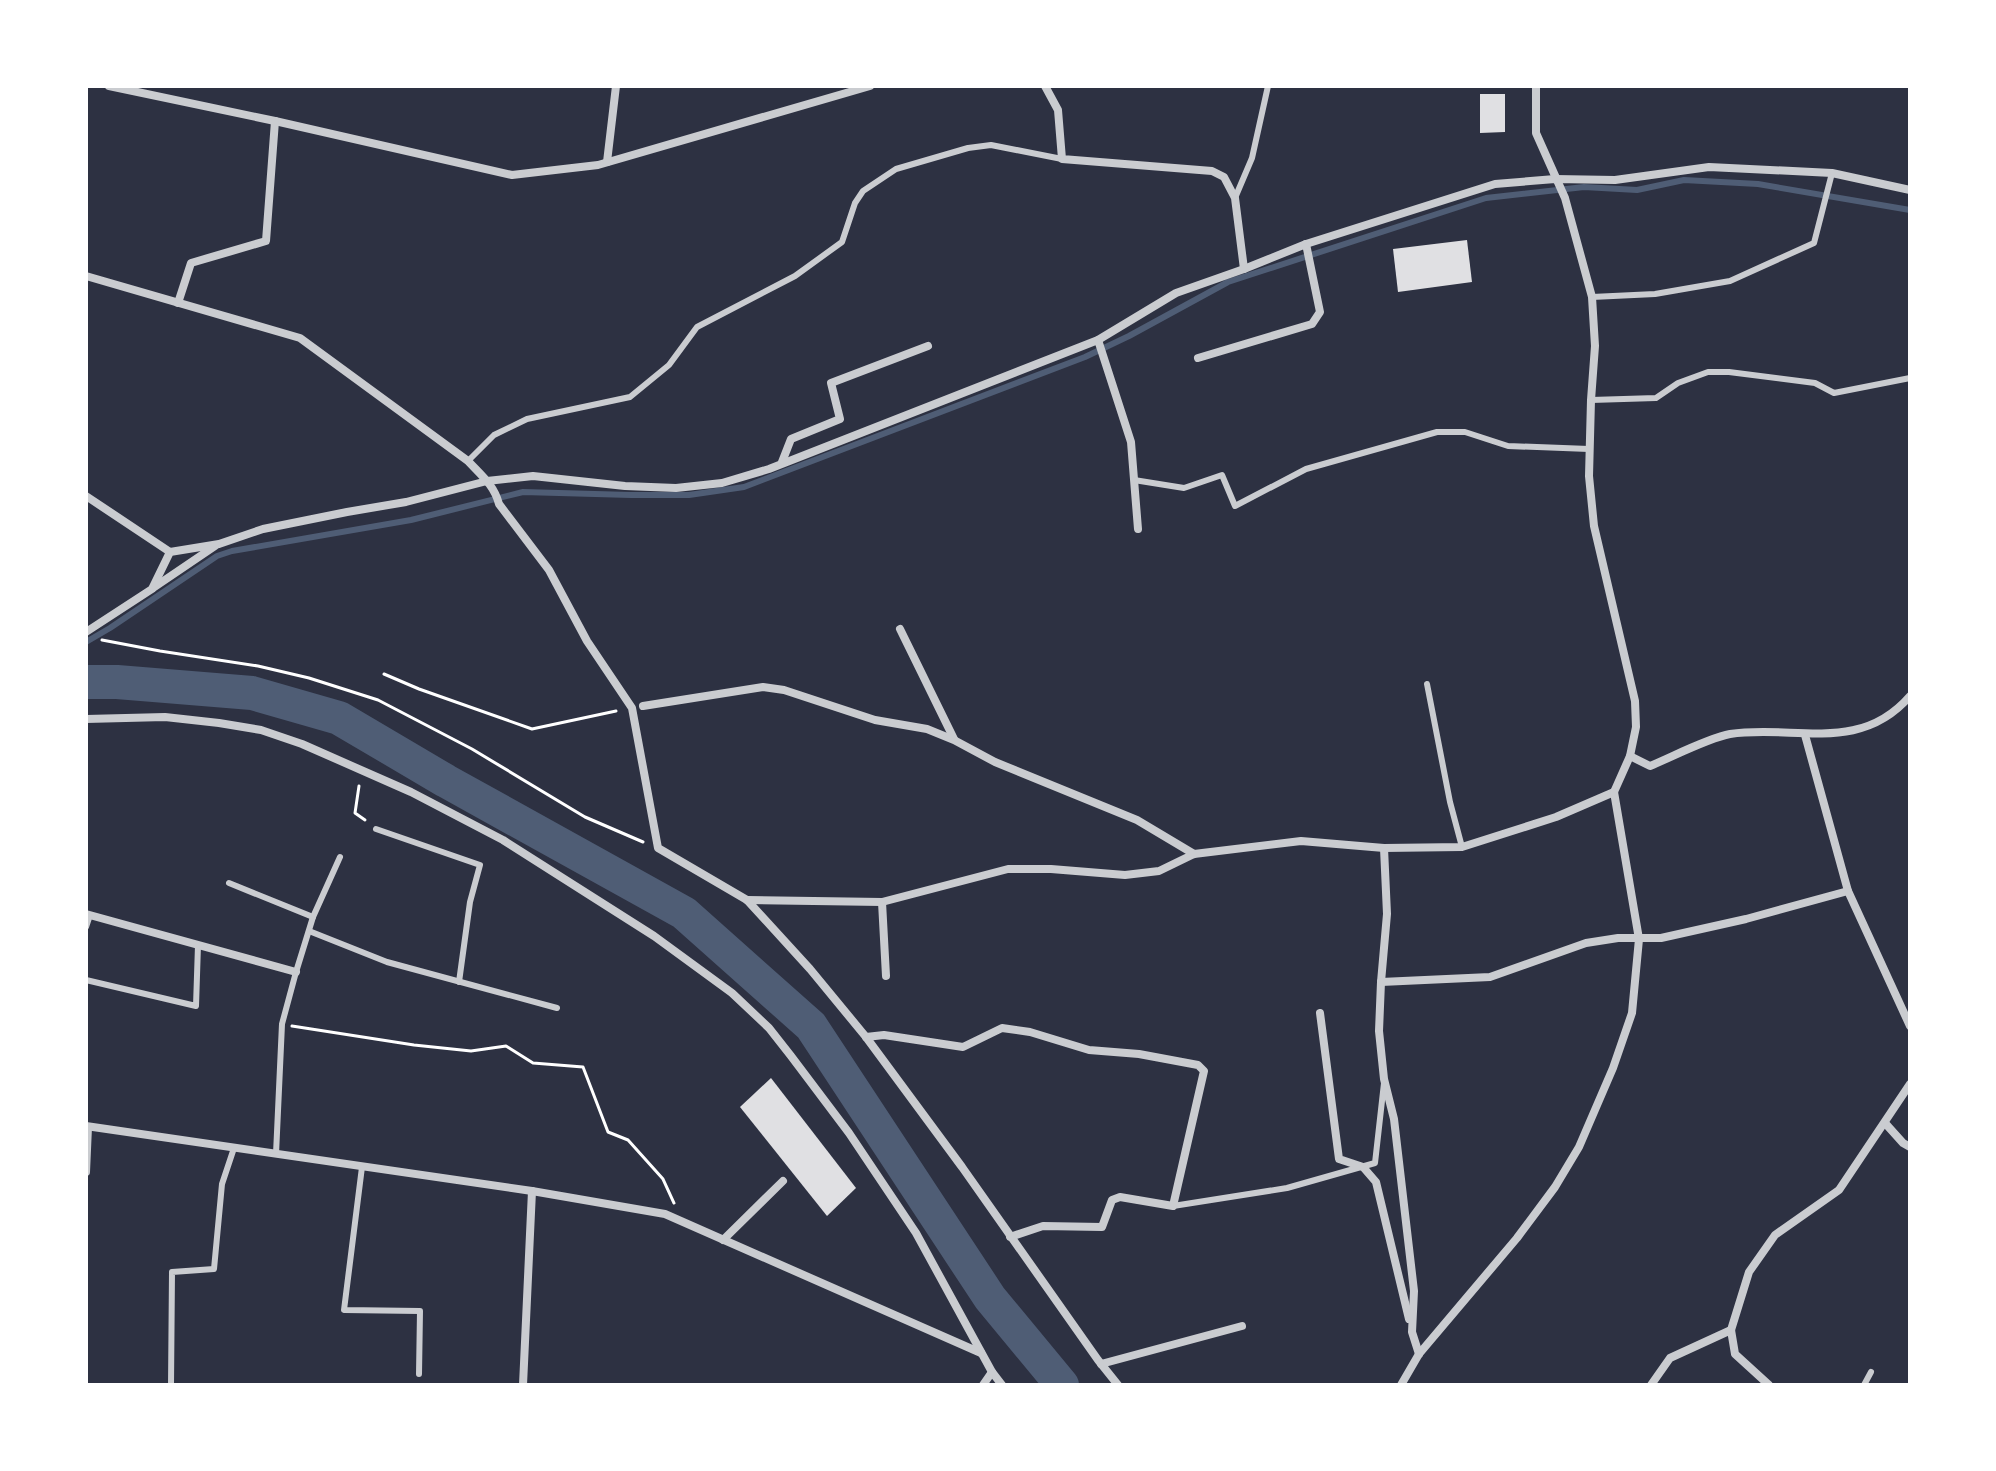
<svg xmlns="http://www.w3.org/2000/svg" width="1996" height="1471" font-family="Commissioner,sans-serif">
  <rect width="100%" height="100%" fill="#2d3142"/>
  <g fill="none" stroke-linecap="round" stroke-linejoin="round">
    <polyline stroke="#4f5d75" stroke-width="6" points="86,642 110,628 217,556 232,551 411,520 523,492 631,495 689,495 744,487 1085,357 1129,336 1228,282 1486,198 1584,187 1637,190 1684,180 1758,184 1910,210"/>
    <polyline stroke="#4f5d75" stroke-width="34" points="86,682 117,682 252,693 339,718 446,781 684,913 811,1026 990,1298 1062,1385"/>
  </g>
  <g fill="#e0e0e3">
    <polygon points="1480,94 1505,94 1505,132 1480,133"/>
    <polygon points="1467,240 1472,282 1398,292 1393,249"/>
    <polygon points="771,1078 856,1188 827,1216 740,1107"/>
  </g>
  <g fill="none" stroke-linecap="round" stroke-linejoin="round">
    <g stroke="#fff" stroke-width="3">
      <polyline points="102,640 160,651 258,666 309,678 378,700 472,749 585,817 643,842"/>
      <polyline points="384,674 419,689 532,729 616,711"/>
      <polyline points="359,786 355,813 365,820"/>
      <polyline points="292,1026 414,1045 471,1051 506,1046 533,1063 583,1067 608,1132 628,1140 663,1179 674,1203"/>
    </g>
    <g stroke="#caccd0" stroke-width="6">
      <polyline points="1235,198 1252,158 1268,86"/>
      <polyline points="1592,297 1655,294 1730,281 1814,243 1832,173"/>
      <polyline points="1591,400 1656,398 1678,383 1708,372 1729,372 1815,383 1834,393 1910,378"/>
      <polyline points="468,461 494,435 527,419 630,397 669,365 697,327 795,276 842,242 855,203 863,191 896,169 968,148 991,145 1062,159"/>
      <polyline points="1134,480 1184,488 1222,475 1235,506 1306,469 1437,432 1465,432 1508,446 1589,449"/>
      <polyline points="1427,684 1450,802 1462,847"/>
      <polyline points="376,829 480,865 470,902 459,982"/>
      <polyline points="229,883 313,917"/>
      <polyline points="86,927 90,915"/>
      <polyline points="309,931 387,962 557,1008"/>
      <polyline points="86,980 196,1006 198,945"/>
      <polyline points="276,1154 282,1024 296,972 313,917 340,857"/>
      <polyline points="362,1167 344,1310 420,1311 419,1374"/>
      <polyline points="1173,1206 1287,1188 1375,1163 1384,1083"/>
      <polyline points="171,1385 172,1272 214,1269 222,1184 234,1148"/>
      <polyline points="1864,1385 1871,1372"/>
    </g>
    <g stroke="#caccd0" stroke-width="8">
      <polyline points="109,86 275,121 512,175 598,165 870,86"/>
      <polyline points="1045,86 1058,110 1062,159 1212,171 1224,177 1235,198 1244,269"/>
      <polyline points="607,162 616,86"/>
      <path d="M86,276L300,338L468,461C481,475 494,485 499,504L549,570L587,641L632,708L658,848L747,900L810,969L866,1037L962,1167L1098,1360L1118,1385"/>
      <polyline points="178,303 191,263 266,241 275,121"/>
      <polyline points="1098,340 1131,442 1138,529"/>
      <polyline points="1198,358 1312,324 1320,312 1306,244"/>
      <polyline points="782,462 791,439 840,419 831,383 928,346"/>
      <polyline points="86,496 170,552"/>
      <polyline points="153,588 215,546"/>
      <polyline points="900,629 954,739"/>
      <polyline points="86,632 152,589 170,552 219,544 263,529 347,512 406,502 487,481 533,476 625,486 676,488 722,483 769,469 1098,340 1176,293 1244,269 1306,244 1495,184 1555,179 1615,180 1709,167 1832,173 1910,190"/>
      <polyline points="643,706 763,687 784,690 875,720 927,729 954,740 995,762 1137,820 1194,854"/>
      <polyline points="86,719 165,717 219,723 261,730 302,744 411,792 503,840 654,936 732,993 769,1028 791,1056 849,1133 916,1233 992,1372 1002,1385"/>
      <polyline points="1805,735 1848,891 1910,1026"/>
      <path d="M1630,756L1650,766C1672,757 1708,738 1730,734C1793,724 1859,755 1910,696"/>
      <polyline points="1384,848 1387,914 1381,982 1379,1031 1384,1079 1394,1119 1414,1291 1412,1332 1419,1354"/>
      <polyline points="747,900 882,902 1008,869 1051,869 1125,875 1159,871 1194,854 1301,841 1384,848 1462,847 1556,817 1614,792"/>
      <polyline points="882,902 886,976"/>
      <polyline points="86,914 296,972"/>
      <polyline points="1381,982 1490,977 1586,943 1618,938 1661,938 1746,919 1848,891"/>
      <polyline points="1320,1013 1339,1159 1363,1167 1376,1182 1409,1319"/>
      <polyline points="866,1037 884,1035 963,1047 1002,1028 1030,1032 1089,1050 1139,1054 1198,1065 1204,1071 1173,1206 1120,1197 1112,1200 1102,1227 1043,1226 1010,1237"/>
      <polyline points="1885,1123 1903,1143 1910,1147"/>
      <polyline points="86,1126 532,1191 665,1214 981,1353"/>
      <polyline points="86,1172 88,1127"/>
      <polyline points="723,1240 783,1181"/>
      <polyline points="1101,1364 1242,1326"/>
      <polyline points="523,1385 532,1191"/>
      <polyline points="983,1385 992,1372"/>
      <polyline points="1401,1385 1419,1354 1517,1238 1555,1187 1579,1147 1613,1068 1632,1013 1639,939 1614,792 1630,756 1636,727 1635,701 1594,526 1589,476 1591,400 1595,346 1592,297 1565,198 1536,133 1536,86"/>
      <polyline points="1651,1385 1670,1358 1731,1330"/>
      <polyline points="1769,1385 1735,1354 1731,1330 1749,1272 1775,1235 1839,1190 1910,1084"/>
    </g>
  </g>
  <rect width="1996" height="1471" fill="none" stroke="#ffffff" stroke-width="176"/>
</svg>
